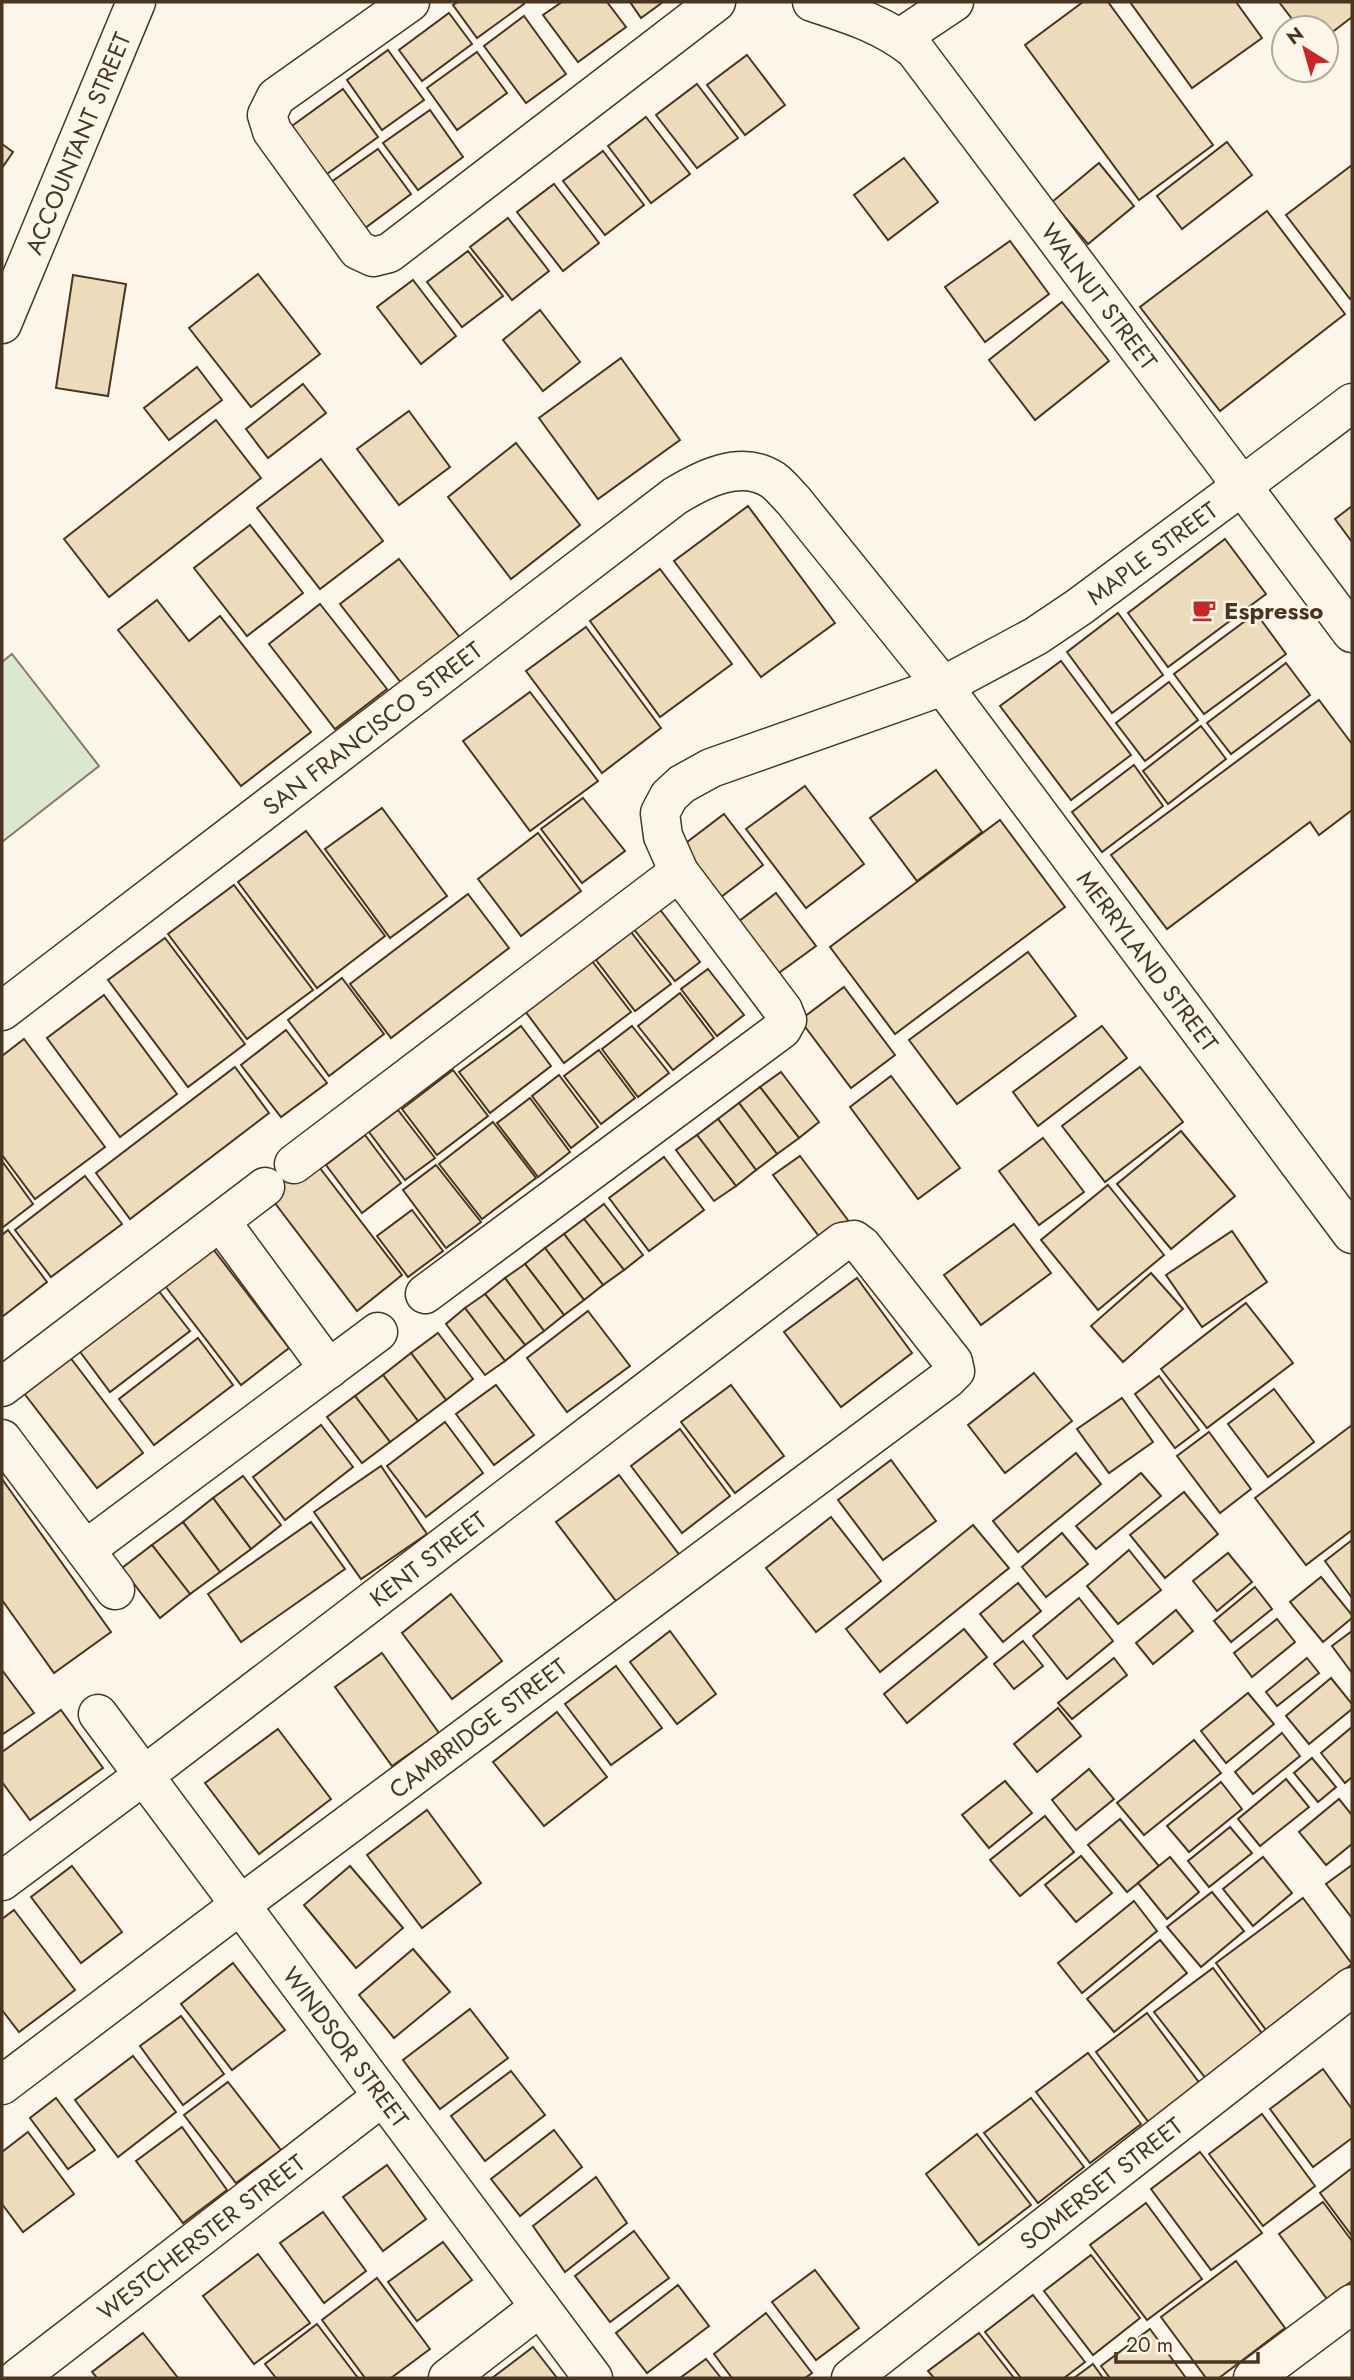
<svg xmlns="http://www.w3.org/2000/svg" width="1354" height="2380" font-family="Jost,sans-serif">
  <rect width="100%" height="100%" fill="#fbf6e9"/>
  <polygon fill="#dce7d0" stroke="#887966" stroke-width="2" points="12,654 99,766 2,842 2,662"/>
  <g fill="#ecdcbc" stroke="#4a3520" stroke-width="2">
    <polygon points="458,2 523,2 524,4 477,38 453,5"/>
    <polygon points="562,2 607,2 626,27 578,62 543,15"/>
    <polygon points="630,2 663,2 641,18"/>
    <polygon points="1083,2 1108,2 1213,145 1139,200 1025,45"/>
    <polygon points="1130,2 1236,2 1262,38 1192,88"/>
    <polygon points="1279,2 1352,2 1352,17 1326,37 1326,28 1299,28"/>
    <polygon points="449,13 472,44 422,81 399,50"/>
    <polygon points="524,16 566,74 526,103 484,46"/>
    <polygon points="388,50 424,100 382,130 347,80"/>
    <polygon points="477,52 507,93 457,130 427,88"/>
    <polygon points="747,55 785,105 745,135 707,85"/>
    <polygon points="697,84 738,138 697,168 656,115"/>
    <polygon points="343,89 378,137 320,179 285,131"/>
    <polygon points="430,110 463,157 418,190 383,143"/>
    <polygon points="646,117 690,174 651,203 608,146"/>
    <polygon points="1227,142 1252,175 1182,229 1157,196"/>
    <polygon points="2,144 13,152 2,168"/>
    <polygon points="378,149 411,194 361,231 327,185"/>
    <polygon points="603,151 644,205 605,235 563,181"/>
    <polygon points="904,158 938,202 888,240 854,195"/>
    <polygon points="1099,163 1134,206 1088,244 1052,202"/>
    <polygon points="1352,165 1352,297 1350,299 1286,215"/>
    <polygon points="554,184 599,243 563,271 517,212"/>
    <polygon points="1267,211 1345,314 1220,411 1140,307"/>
    <polygon points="508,218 549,271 512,300 470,247"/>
    <polygon points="1010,241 1049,294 985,342 945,287"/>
    <polygon points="468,251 503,296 462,327 427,282"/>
    <polygon points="258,274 320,354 251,407 189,328"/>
    <polygon points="73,275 126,284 108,396 56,388"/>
    <polygon points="413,280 456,336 421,364 377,307"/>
    <polygon points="1062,302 1109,361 1035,420 989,360"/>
    <polygon points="540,310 580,362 543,391 503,340"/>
    <polygon points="621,358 680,440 598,499 539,418"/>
    <polygon points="197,367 222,400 169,440 144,408"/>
    <polygon points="303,384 326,413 268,458 246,429"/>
    <polygon points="409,411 450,467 399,505 357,449"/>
    <polygon points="216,420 261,478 109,597 64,539"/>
    <polygon points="516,443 580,525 511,579 448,497"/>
    <polygon points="321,459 383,541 320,589 257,508"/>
    <polygon points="748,506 835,623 761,677 674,561"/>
    <polygon points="1352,506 1352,542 1335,519"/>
    <polygon points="250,525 303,593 247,636 194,568"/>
    <polygon points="1225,539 1266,594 1168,667 1128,613"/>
    <polygon points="399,559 461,639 402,684 340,604"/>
    <polygon points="660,569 732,664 660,717 590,621"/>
    <polygon points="157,600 189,641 220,616 311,732 241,786 118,630"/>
    <polygon points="320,604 387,689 335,729 269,644"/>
    <polygon points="1118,613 1163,675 1112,713 1067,652"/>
    <polygon points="1256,613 1286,654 1204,714 1174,674"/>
    <polygon points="586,627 661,728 602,773 526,671"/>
    <polygon points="1061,661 1131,755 1071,800 1000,706"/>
    <polygon points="1286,663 1310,695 1231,754 1207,723"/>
    <polygon points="1169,682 1198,720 1145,761 1116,723"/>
    <polygon points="530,692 598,781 530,831 463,741"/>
    <polygon points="1319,700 1352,744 1352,810 1319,835 1310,822 1167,929 1111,855"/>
    <polygon points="1201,726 1226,759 1168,804 1143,771"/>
    <polygon points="1134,765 1163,806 1102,852 1072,812"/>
    <polygon points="936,770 982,832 917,881 870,818"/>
    <polygon points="805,786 864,864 806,908 746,829"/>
    <polygon points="583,798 625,851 582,883 541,829"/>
    <polygon points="382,808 447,896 390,938 325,849"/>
    <polygon points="724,814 763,865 721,897 682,846"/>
    <polygon points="1000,820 1065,907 895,1034 830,947"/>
    <polygon points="306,831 385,936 317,988 238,882"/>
    <polygon points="538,833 581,891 521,936 478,879"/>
    <polygon points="234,885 313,990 247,1039 168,934"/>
    <polygon points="776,893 816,946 769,980 730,928"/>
    <polygon points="468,894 509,948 391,1038 350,984"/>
    <polygon points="655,903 700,962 675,981 629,923"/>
    <polygon points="631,932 671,984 635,1011 596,960"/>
    <polygon points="165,938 245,1044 188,1087 108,980"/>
    <polygon points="1028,952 1076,1016 957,1104 909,1040"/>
    <polygon points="592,961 631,1012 564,1063 525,1011"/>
    <polygon points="708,969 744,1015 717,1036 681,989"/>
    <polygon points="342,978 384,1034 329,1076 288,1020"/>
    <polygon points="844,987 895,1055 851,1088 800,1020"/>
    <polygon points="680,993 714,1038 673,1070 638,1026"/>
    <polygon points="104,995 177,1094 120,1137 47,1038"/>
    <polygon points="521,1026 551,1066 490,1113 459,1072"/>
    <polygon points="632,1026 669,1073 638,1097 602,1049"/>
    <polygon points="1102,1026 1127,1058 1038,1126 1013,1092"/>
    <polygon points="286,1030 327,1083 281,1117 241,1065"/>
    <polygon points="24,1039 105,1147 35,1199 2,1155 2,1056"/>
    <polygon points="599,1050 635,1098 601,1124 564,1076"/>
    <polygon points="235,1067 269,1113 130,1219 96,1173"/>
    <polygon points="1140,1067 1183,1122 1105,1182 1062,1126"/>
    <polygon points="453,1070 488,1116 437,1155 402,1109"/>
    <polygon points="781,1072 819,1122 799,1138 760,1087"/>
    <polygon points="559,1075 598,1127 571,1148 532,1096"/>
    <polygon points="891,1076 960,1168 918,1199 850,1107"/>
    <polygon points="760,1087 799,1138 777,1154 739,1103"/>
    <polygon points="530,1098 570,1152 538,1177 497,1123"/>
    <polygon points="739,1103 777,1154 756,1170 718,1119"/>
    <polygon points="398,1110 435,1158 405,1180 369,1132"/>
    <polygon points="718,1119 756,1170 736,1186 697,1135"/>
    <polygon points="493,1122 536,1178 482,1219 439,1164"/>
    <polygon points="1181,1131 1235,1196 1171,1249 1117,1184"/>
    <polygon points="365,1135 401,1183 362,1213 326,1165"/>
    <polygon points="697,1135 736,1186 714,1201 676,1150"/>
    <polygon points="1043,1138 1084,1192 1039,1225 999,1171"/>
    <polygon points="800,1156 856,1231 830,1251 773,1175"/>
    <polygon points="664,1157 704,1210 649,1251 609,1198"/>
    <polygon points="313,1159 402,1275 357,1311 268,1194"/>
    <polygon points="2,1161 33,1204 2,1228"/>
    <polygon points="436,1165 481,1222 446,1248 403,1190"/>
    <polygon points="85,1176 122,1224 51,1277 15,1230"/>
    <polygon points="1108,1185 1164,1255 1098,1310 1041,1240"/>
    <polygon points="604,1204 643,1255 624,1270 584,1219"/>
    <polygon points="412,1210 443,1251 408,1277 377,1236"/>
    <polygon points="584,1219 624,1270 603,1285 564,1234"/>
    <polygon points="1014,1224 1051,1273 981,1325 944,1275"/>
    <polygon points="8,1230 47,1282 2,1317 2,1235"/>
    <polygon points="1232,1231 1267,1282 1202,1327 1166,1275"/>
    <polygon points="564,1234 603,1285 584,1300 545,1248"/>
    <polygon points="207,1241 289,1348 241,1385 159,1278"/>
    <polygon points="545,1248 584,1300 564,1315 525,1264"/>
    <polygon points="525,1264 564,1315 544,1331 505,1278"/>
    <polygon points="1151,1273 1183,1309 1123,1362 1091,1326"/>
    <polygon points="505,1278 544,1331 525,1345 485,1294"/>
    <polygon points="857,1278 912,1353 841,1407 784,1332"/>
    <polygon points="154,1285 190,1331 110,1392 75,1345"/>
    <polygon points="485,1294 525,1345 505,1361 465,1308"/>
    <polygon points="1246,1303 1293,1363 1207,1428 1161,1369"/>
    <polygon points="465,1308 505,1361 485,1375 446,1324"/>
    <polygon points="588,1311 630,1366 567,1412 527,1358"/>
    <polygon points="438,1333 473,1379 446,1400 411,1353"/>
    <polygon points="198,1338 233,1385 154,1445 119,1399"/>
    <polygon points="66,1352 143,1453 97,1488 20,1388"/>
    <polygon points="411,1353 446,1400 418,1421 383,1375"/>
    <polygon points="1034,1373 1072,1421 1005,1473 968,1425"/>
    <polygon points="383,1375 418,1421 390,1442 355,1396"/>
    <polygon points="1159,1376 1199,1430 1175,1448 1135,1394"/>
    <polygon points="496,1385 534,1435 494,1465 456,1414"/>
    <polygon points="731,1385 784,1456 735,1493 681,1422"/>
    <polygon points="1274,1389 1314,1442 1268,1477 1228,1424"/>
    <polygon points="355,1396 390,1442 362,1463 327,1417"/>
    <polygon points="1122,1398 1153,1442 1109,1473 1077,1429"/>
    <polygon points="445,1422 483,1473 426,1517 387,1466"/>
    <polygon points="321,1425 353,1467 285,1520 253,1477"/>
    <polygon points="1352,1425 1352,1530 1306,1565 1255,1498"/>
    <polygon points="680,1429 730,1496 682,1533 631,1466"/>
    <polygon points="1209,1432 1251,1489 1220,1513 1177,1456"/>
    <polygon points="1076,1453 1101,1484 1018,1552 993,1521"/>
    <polygon points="891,1460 936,1521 883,1560 838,1500"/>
    <polygon points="381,1466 427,1534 361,1579 314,1512"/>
    <polygon points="1141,1473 1161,1496 1096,1549 1076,1526"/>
    <polygon points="619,1475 681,1557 619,1605 556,1522"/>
    <polygon points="243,1476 281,1525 251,1549 213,1498"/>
    <polygon points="2,1479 111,1632 54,1673 2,1600"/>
    <polygon points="1184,1492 1218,1534 1165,1578 1130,1535"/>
    <polygon points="213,1498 251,1549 220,1572 183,1522"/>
    <polygon points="831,1517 881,1581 816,1632 766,1568"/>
    <polygon points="183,1522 220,1572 190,1594 152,1545"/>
    <polygon points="311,1522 345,1569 241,1642 208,1594"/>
    <polygon points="973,1525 1009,1568 880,1672 846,1629"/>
    <polygon points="1062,1533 1088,1564 1046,1597 1022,1567"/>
    <polygon points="1352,1540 1352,1598 1325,1561"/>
    <polygon points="152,1545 190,1594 160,1618 122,1568"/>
    <polygon points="1129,1550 1161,1590 1118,1624 1087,1586"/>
    <polygon points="1228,1553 1252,1582 1217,1611 1193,1581"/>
    <polygon points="1321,1577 1352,1615 1352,1618 1323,1642 1290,1602"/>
    <polygon points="1018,1583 1041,1611 1003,1642 980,1614"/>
    <polygon points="1255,1587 1272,1609 1231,1642 1214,1621"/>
    <polygon points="451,1594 502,1661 452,1699 402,1633"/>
    <polygon points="1079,1598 1113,1641 1067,1679 1033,1636"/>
    <polygon points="1176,1610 1193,1631 1153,1664 1136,1643"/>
    <polygon points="1277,1619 1295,1642 1252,1677 1234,1653"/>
    <polygon points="964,1629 987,1657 907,1723 884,1694"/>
    <polygon points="670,1631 716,1694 677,1724 630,1662"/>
    <polygon points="1352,1631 1352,1673 1332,1646"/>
    <polygon points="1023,1641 1043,1666 1014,1689 994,1664"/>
    <polygon points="382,1653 439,1733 392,1766 335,1687"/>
    <polygon points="1114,1658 1127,1675 1072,1719 1058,1703"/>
    <polygon points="1307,1658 1319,1673 1277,1706 1266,1692"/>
    <polygon points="616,1666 662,1728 611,1765 565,1704"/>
    <polygon points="2,1670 34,1713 3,1734 2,1732"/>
    <polygon points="1331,1678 1352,1704 1352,1709 1309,1744 1286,1716"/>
    <polygon points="1248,1693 1274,1724 1226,1763 1201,1731"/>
    <polygon points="1058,1708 1081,1736 1037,1772 1014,1744"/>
    <polygon points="61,1710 103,1768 30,1820 2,1782 2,1752"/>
    <polygon points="557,1712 607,1777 544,1826 493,1762"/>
    <polygon points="1352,1727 1352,1777 1345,1783 1321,1753"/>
    <polygon points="278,1729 331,1799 259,1854 205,1783"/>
    <polygon points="1282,1733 1300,1756 1253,1794 1235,1772"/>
    <polygon points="1194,1740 1221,1773 1144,1835 1117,1803"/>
    <polygon points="1312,1758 1336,1787 1318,1802 1294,1773"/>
    <polygon points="1089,1769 1114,1799 1076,1830 1052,1800"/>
    <polygon points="1286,1779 1309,1807 1260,1846 1238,1819"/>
    <polygon points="1005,1781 1032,1813 989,1848 962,1815"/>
    <polygon points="1221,1782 1242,1809 1189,1852 1167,1826"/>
    <polygon points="1339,1799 1352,1815 1352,1844 1326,1865 1299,1832"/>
    <polygon points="427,1810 481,1883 422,1928 367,1855"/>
    <polygon points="1045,1816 1074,1852 1020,1896 990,1860"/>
    <polygon points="1120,1819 1159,1866 1127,1892 1088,1845"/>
    <polygon points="1230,1827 1252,1853 1209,1887 1188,1861"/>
    <polygon points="1081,1856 1112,1893 1076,1922 1045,1885"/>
    <polygon points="1170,1857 1199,1892 1167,1919 1138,1883"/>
    <polygon points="1263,1857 1292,1893 1253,1926 1223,1889"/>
    <polygon points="1352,1865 1352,1918 1326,1884"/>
    <polygon points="72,1866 122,1932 81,1963 31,1897"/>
    <polygon points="350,1866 403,1928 356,1968 304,1905"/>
    <polygon points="1212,1892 1244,1931 1201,1967 1167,1927"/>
    <polygon points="1303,1898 1352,1964 1266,2030 1216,1963"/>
    <polygon points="1134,1901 1157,1931 1082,1993 1058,1963"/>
    <polygon points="14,1910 75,1990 19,2032 2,2010 2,1919"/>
    <polygon points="1160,1940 1187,1973 1114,2032 1087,1999"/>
    <polygon points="413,1949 450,1992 394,2038 359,1995"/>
    <polygon points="233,1963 285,2030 232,2070 181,2004"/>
    <polygon points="1213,1968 1264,2036 1207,2080 1154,2012"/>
    <polygon points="470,2009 508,2058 440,2109 403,2060"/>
    <polygon points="1147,2013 1201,2085 1150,2124 1096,2052"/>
    <polygon points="181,2016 224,2074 183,2105 140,2046"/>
    <polygon points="1088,2053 1141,2124 1090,2163 1036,2092"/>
    <polygon points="133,2056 176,2112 118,2157 75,2100"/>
    <polygon points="1323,2069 1352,2109 1352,2138 1313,2167 1270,2109"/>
    <polygon points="511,2071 545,2115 485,2161 451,2116"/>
    <polygon points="228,2082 281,2150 236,2183 184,2115"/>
    <polygon points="56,2098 95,2150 68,2169 30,2118"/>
    <polygon points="1031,2098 1084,2167 1038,2203 984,2133"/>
    <polygon points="1262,2114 1315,2186 1263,2226 1209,2154"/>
    <polygon points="182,2127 227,2190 183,2223 136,2161"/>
    <polygon points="554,2130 582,2167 520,2216 491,2179"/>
    <polygon points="28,2132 74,2194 23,2232 2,2204 2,2152"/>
    <polygon points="977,2134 1031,2205 979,2245 926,2174"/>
    <polygon points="1200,2152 1262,2233 1211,2270 1151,2189"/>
    <polygon points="387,2165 426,2219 383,2251 343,2197"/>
    <polygon points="1352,2168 1352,2236 1320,2193"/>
    <polygon points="596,2177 627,2223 565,2272 533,2226"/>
    <polygon points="1323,2202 1352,2241 1352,2281 1327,2299 1279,2234"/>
    <polygon points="1146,2203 1202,2279 1147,2320 1090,2245"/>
    <polygon points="323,2212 366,2271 324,2303 280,2243"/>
    <polygon points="634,2231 669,2278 610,2322 575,2276"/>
    <polygon points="443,2242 472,2280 417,2321 388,2282"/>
    <polygon points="258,2254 310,2323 254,2364 203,2296"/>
    <polygon points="1091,2255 1140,2318 1093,2355 1044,2291"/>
    <polygon points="1236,2261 1285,2328 1219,2378 1206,2378 1161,2317"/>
    <polygon points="815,2270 859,2328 816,2360 772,2302"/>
    <polygon points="377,2278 430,2349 391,2378 365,2378 322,2320"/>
    <polygon points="678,2285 709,2326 647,2373 616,2333"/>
    <polygon points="1033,2295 1085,2362 1064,2378 1021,2378 985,2332"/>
    <polygon points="766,2313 812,2373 805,2378 732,2378 714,2354"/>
    <polygon points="317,2324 358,2378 276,2378 265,2364"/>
    <polygon points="1150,2329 1186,2378 1110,2378 1101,2366"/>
    <polygon points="143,2333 178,2378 97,2378 92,2372"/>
    <polygon points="979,2333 1014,2378 934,2378 928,2371"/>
    <polygon points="533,2347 557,2378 492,2378"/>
    <polygon points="706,2359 721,2378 680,2378"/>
    <polygon points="1093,2364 1103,2378 1074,2378"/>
  </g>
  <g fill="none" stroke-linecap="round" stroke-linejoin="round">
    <g stroke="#4a3520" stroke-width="41">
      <g id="minor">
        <polyline points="410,2 276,97 267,115 272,131 358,250 373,257 389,253 716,2"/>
        <path id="s1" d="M812,2C849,14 885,25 915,50L1242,486L1352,403"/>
        <polyline points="900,38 954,2"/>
        <polyline points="294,1164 679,872"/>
        <polyline points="221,1222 329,1369"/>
        <path id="s2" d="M425,1294L782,1029L787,1020L783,1010L679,872L663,836L660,813L669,796L682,784L711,768L943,686L1352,1234"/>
        <polyline points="2,1387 265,1187"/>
        <polyline points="2,1439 115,1590"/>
        <polyline points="85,1550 378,1332"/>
        <path id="s3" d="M98,1714L593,2378"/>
        <path id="s4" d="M2,1881L163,1761L842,1242L854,1240L862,1246L953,1362L955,1371L947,1379L240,1905L2,2085"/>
        <path id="s5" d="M18,2378L383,2096"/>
        <polyline points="448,2378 540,2307"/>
        <path id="s6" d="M851,2378L1352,1987"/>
        <polyline points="1253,2378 1352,2304"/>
      </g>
    </g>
    <g stroke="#4a3520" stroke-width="41">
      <g id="tertiary">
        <path id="s7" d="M2,324L136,2"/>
        <path id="s8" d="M2,1011L675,496C703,479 741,459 773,480C780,485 787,494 793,500L943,686L1036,636L1079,607L1242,486L1352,633"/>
      </g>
    </g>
    <use href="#minor" stroke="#fbf6e9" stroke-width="38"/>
    <use href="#tertiary" stroke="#fbf6e9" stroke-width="38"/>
  </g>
  <defs>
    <g id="cafe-bare" transform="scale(1.89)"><path d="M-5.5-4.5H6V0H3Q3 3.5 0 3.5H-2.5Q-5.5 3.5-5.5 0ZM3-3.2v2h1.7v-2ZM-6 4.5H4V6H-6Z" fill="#c62828" stroke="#fbf6e9" stroke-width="2.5" paint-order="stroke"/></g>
  </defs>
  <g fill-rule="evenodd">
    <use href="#cafe-bare" x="1204" y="610"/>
  </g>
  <g text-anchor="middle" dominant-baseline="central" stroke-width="5" stroke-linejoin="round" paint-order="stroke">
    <g font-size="24" fill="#4a3520" stroke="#fbf6e9">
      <text stroke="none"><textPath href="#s7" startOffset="196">ACCOUNTANT STREET</textPath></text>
      <text stroke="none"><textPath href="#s1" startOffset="422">WALNUT STREET</textPath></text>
      <text stroke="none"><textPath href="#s8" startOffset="1468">MAPLE STREET</textPath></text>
      <text stroke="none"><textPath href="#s8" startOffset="466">SAN FRANCISCO STREET</textPath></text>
      <text stroke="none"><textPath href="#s2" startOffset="1360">MERRYLAND STREET</textPath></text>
      <text stroke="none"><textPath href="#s4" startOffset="534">KENT STREET</textPath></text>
      <text transform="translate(478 1728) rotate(-37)">CAMBRIDGE STREET</text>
      <text stroke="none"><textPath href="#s3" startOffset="415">WINDSOR STREET</textPath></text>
      <text stroke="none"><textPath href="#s6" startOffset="317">SOMERSET STREET</textPath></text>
      <text stroke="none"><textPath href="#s5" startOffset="231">WESTCHERSTER STREET</textPath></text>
    </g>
    <g font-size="24" font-weight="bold" fill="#4a3520" stroke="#fbf6e9" text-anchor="start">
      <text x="1224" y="610">Espresso</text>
    </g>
  </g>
  <rect width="1354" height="2380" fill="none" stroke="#4a3520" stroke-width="7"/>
  <g transform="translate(1305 49) rotate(323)"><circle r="33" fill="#fbf6e9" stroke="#b4a999" stroke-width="2"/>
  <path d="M0-5L12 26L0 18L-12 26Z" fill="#c62828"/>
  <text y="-10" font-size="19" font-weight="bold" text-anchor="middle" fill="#4a3520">N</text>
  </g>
  <path d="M1116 2352v10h142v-10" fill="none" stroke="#4a3520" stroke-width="3.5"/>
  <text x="1126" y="2352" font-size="21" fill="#4a3520" stroke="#fbf6e9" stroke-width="5" paint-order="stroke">20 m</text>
</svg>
